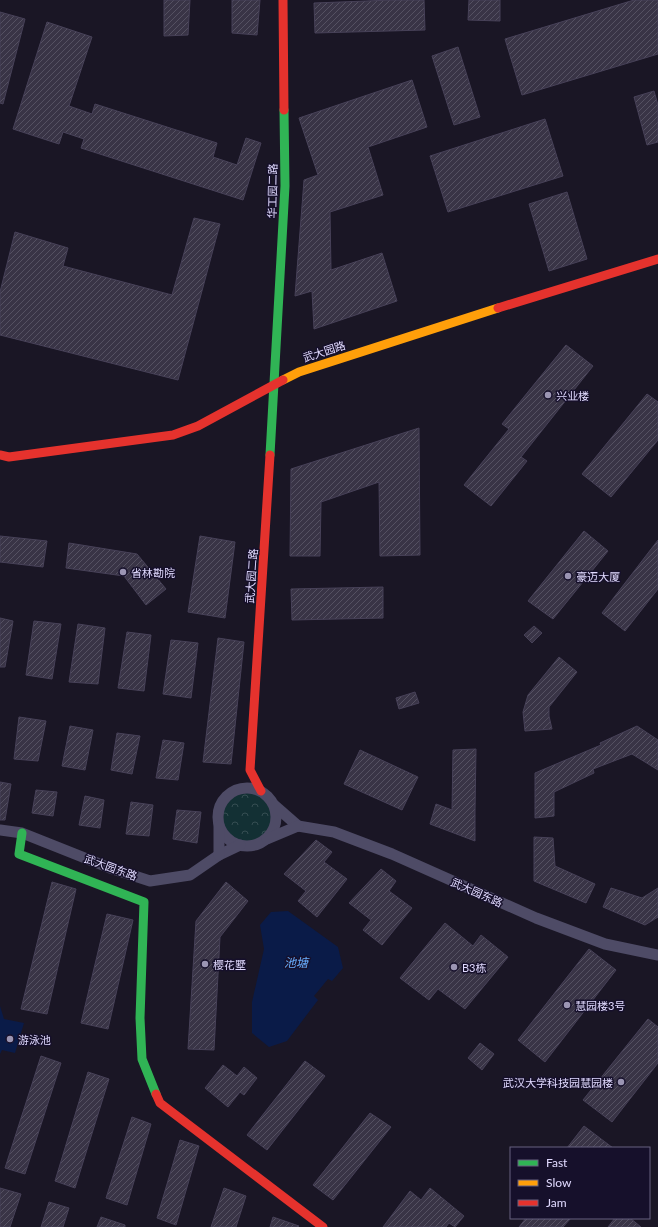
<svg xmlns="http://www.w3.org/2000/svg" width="658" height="1227" font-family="Lato,'Noto Sans SC',sans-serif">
  <defs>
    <pattern id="forest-crowns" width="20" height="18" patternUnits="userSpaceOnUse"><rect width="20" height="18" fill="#133034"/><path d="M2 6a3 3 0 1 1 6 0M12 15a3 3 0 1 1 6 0" fill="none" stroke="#354d52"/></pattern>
    <pattern id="building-hatch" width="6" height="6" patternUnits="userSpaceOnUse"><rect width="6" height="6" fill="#393446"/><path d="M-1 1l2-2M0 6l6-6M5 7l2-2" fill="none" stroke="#555162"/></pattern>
  </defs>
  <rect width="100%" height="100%" fill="#1a1625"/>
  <circle fill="url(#forest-crowns)" cx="247" cy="817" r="24"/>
  <g fill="#0a1b48">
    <polygon points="288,911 338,947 343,968 332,981 328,979 314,996 318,1000 287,1041 269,1047 252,1033 252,1002 264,949 260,925 271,912"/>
    <polygon points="0,1006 4,1019 24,1023 15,1053 2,1050 0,1054"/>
  </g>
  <g fill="url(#building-hatch)" stroke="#474158">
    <polygon points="164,0 190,0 188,35 164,36"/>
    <polygon points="232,0 260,0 257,35 232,33"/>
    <polygon points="392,0 424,0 425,30 315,33 314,3"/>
    <polygon points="469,0 500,0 500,21 468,20"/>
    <polygon points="634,0 658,0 658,54 522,95 505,39"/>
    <polygon points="0,12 25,19 3,104 0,103"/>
    <polygon points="47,22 92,37 69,106 92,114 95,104 217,143 213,157 237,165 246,138 261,143 243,200 81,148 84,139 63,132 59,144 13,129"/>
    <polygon points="458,47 480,117 454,125 432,56"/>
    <polygon points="412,80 427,127 368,147 383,195 330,212 331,270 382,253 397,301 314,329 312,291 295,296 304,180 318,175 299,118"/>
    <polygon points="654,91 658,105 658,142 647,145 634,97"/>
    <polygon points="545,119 563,176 448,212 430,156"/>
    <polygon points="567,192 587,259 549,271 529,204"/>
    <polygon points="194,218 220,224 178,380 0,335 0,292 15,232 68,248 63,266 172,295"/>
    <polygon points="566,345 593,366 521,457 527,461 491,506 464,485 509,429 502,424"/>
    <polygon points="647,394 658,402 658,440 611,497 582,474"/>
    <polygon points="419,428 420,555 380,556 379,482 321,502 320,556 290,556 291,469"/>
    <polygon points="584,531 608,551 553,619 528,601"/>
    <polygon points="0,536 47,541 43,567 0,562"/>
    <polygon points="200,536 235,542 225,618 188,612"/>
    <polygon points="658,540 658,589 625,631 602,613"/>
    <polygon points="69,543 137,554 166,589 146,605 124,576 66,568"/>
    <polygon points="383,587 383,618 292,620 291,589"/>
    <polygon points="0,618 13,621 5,667 0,667"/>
    <polygon points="34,621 61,624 52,679 26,675"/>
    <polygon points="78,624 105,628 98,684 69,682"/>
    <polygon points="534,626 542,633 532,643 524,635"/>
    <polygon points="127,632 151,635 144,691 118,688"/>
    <polygon points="218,638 244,642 231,764 203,762"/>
    <polygon points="171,640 198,643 191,698 163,694"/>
    <polygon points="559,657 577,672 549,707 549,716 552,729 525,731 523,712 528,695"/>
    <polygon points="415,692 419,703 399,709 396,698"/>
    <polygon points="19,717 46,721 38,761 14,759"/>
    <polygon points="70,726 93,730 85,770 62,766"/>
    <polygon points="637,726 658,740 658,770 632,754 593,769 594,773 554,792 554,816 535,818 535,773 601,745 600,743"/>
    <polygon points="117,733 140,736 132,774 111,770"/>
    <polygon points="163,740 184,743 178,780 156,778"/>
    <polygon points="476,749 475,811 475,841 430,824 436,804 452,810 453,750"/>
    <polygon points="360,750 418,777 402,810 344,784"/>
    <polygon points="0,782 11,784 5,820 0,820"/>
    <polygon points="36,790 57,792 53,816 32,813"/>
    <polygon points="85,796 104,800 100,828 79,825"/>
    <polygon points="131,802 153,805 149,836 126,834"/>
    <polygon points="177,810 201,812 197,843 173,839"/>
    <polygon points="534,837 553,838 555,866 595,884 586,903 534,881"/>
    <polygon points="316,840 332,852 324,862 347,879 317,917 298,901 306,891 284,874"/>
    <polygon points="381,869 396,881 389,891 412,908 382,945 363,930 371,920 349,903"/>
    <polygon points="52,882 76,889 47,1014 21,1009"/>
    <polygon points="226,882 248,901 220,937 214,1050 188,1049 196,921"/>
    <polygon points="611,888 642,898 658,888 658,917 645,925 603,907"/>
    <polygon points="107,914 133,920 108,1029 81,1023"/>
    <polygon points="445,923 473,946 481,935 508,957 465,1009 438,989 429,1000 400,978"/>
    <polygon points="589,949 616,970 545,1062 518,1040"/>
    <polygon points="648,1019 658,1027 658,1063 612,1122 583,1100"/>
    <polygon points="480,1043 494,1054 482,1070 468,1058"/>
    <polygon points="41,1056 61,1063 25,1174 5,1168"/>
    <polygon points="305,1061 325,1076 267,1150 247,1135"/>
    <polygon points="223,1065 237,1076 244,1067 257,1078 244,1095 240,1092 228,1107 205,1088"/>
    <polygon points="88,1072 109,1079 75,1188 55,1181"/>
    <polygon points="370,1113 391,1127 333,1200 313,1185"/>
    <polygon points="132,1117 151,1124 127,1205 106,1198"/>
    <polygon points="584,1126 613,1148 567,1148"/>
    <polygon points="180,1140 199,1146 176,1225 157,1218"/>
    <polygon points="0,1188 21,1194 10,1227 0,1227"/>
    <polygon points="224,1188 246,1196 236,1227 211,1227"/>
    <polygon points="430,1188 464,1216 455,1227 449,1223 446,1227 383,1227 410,1191 421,1200"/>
    <polygon points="49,1202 69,1208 63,1227 41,1227"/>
    <polygon points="101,1217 125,1225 125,1227 97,1227"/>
    <polygon points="273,1217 299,1226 298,1227 270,1227"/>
    <polygon points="526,1218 571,1218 563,1227 519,1227"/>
    <polygon points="615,1218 630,1218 641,1227 608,1227"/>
  </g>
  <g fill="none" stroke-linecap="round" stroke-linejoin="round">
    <g stroke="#4e4b66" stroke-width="11">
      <circle cx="247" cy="817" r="29"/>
      <polyline points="274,805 298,826"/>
      <polyline points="298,826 334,832 392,854 536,918 605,944 658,955"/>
      <polyline points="0,830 22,833 110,868 150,881 190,875 219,855 240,845"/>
      <polyline points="267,839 298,826"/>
      <polyline points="219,855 219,826"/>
    </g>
    <g stroke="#30b455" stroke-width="9">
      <polyline points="270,455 285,186 284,110"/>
      <polyline points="22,833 19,854 144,902 140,1018 142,1059 156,1094"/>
    </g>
    <polyline stroke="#ff9f0a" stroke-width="9" points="283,380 299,372 498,308"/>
    <g stroke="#e5322d" stroke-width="9">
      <polyline points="283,0 284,110"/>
      <polyline points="498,308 658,259"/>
      <polyline points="0,455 9,457 173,435 198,426 283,380"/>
      <polyline points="261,791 250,770 270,455"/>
      <polyline points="156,1094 160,1103 323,1227"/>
    </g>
  </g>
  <g fill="#9b95b3" stroke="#16102b" stroke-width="1.5">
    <circle cx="548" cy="395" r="4"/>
    <circle cx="123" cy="572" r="4"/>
    <circle cx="568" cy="576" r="4"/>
    <circle cx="205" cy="964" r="4"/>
    <circle cx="454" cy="967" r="4"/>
    <circle cx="567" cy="1005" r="4"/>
    <circle cx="10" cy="1039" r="4"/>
    <circle cx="621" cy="1082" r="4"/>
  </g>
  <g text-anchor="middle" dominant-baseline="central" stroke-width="3" stroke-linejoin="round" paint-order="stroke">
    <g font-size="11" fill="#e1daff" stroke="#16102b">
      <text transform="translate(272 191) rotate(-89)">华工园二路</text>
      <text transform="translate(324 351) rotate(-18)">武大园路</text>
      <text transform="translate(251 576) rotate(-86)">武大园二路</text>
      <text transform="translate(111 867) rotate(20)">武大园东路</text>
      <text transform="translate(477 892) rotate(24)">武大园东路</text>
    </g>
    <g font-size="11" fill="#e1daff" stroke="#16102b" text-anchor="start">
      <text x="556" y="395">兴业楼</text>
      <text x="131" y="572">省林勘院</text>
      <text x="576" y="576">豪迈大厦</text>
      <text x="213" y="964">樱花墅</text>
      <text x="462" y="967">B3栋</text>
      <text x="575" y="1005">慧园楼3号</text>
      <text x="18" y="1039">游泳池</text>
      <text x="613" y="1082" text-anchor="end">武汉大学科技园慧园楼</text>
    </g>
    <g font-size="12" font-style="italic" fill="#68aeff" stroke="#16102b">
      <text x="296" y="962">池塘</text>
    </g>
  </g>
  <rect x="510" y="1147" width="140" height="72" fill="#16102b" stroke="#676180"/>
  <rect x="518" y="1160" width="20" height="6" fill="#30b455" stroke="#676180"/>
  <text x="546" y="1167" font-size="12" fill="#e1daff">Fast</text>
  <rect x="518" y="1180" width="20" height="6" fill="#ff9f0a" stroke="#676180"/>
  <text x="546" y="1187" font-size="12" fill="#e1daff">Slow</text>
  <rect x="518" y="1200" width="20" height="6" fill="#e5322d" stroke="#676180"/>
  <text x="546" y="1207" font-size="12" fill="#e1daff">Jam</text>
</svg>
